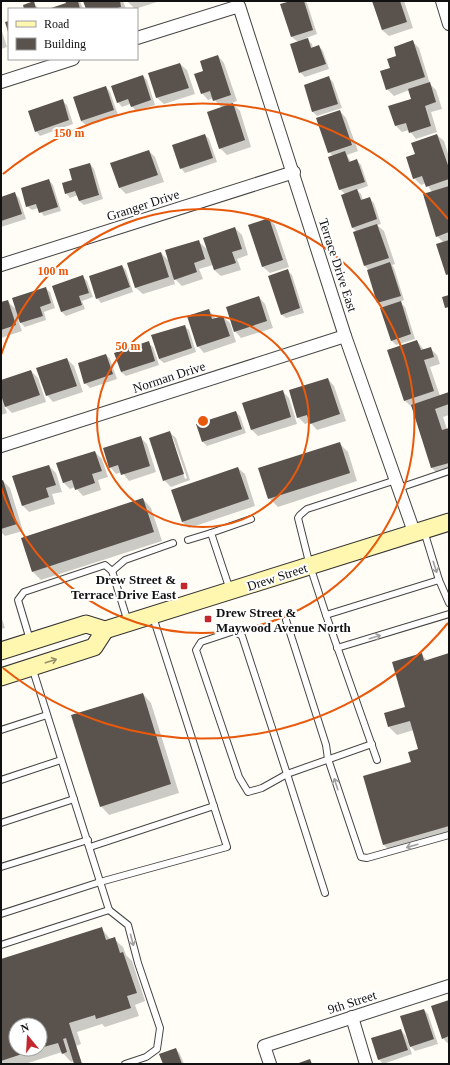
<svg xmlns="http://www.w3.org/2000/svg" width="450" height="1065" font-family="Georgia,serif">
  <rect width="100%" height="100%" fill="#fffdf5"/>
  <g fill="#0003" fill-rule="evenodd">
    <polygon points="66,1 80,1 83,9 51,9 67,4"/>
    <polygon points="84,1 123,1 126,9 87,9"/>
    <polygon points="127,1 160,1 135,9"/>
    <polygon points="294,1 305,1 307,3 317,34 306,38 312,44 313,48 319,46 323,51 329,69 305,77 300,72 298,42 292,37"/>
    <polygon points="373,1 404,1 413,28 389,36 382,30"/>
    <polygon points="33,2 39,9 25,9"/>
    <polygon points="1,28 7,47 1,49"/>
    <polygon points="413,42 419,48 430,84 436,90 442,109 431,112 437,132 416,139 409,130 402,132 396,126 412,100 409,90 394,96 387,89 391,69 398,56"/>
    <polygon points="218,56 224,63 237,101 232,103 240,111 251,147 227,155 220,148 222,108 213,98 208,100 202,93"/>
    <polygon points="180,64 187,70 195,94 164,104 157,98 149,74"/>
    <polygon points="143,76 147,80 155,105 136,111 130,104 122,107 118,102"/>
    <polygon points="329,78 333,82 342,108 317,116 313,112 305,85"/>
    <polygon points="106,87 110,92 118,115 86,125 81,121"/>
    <polygon points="62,101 67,105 73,124 40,136 36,131"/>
    <polygon points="340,111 346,118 358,151 347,155 351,162 357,161 361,165 368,186 357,190 361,194 363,200 369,198 374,203 381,224 377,225 384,231 395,264 392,265 394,268 404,300 400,302 405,307 415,339 396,345 392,341 384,308 378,303 369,270 365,266 357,232 353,228 345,194 340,189 333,156 329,152"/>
    <polygon points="205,135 209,139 217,162 185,173 181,168"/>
    <polygon points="437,135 444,141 449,157 449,276 447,274 444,243 437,236 432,192 426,183 421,185 414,178 416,154"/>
    <polygon points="149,151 155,157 164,182 126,194 120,188"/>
    <polygon points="90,164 94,169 103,199 84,205 79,201 78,195 70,198 66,193 73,181"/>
    <polygon points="49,180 53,185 61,211 44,216 38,208 32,210 27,206"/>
    <polygon points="14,193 19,198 26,219 1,227 1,198"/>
    <polygon points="269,219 275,225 289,267 270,273 263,267 249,226"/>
    <polygon points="235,228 242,235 248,255 237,259 241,270 221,276 214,270 213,265 199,269 203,279 182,286 173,277 175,284 143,294 136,288 128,263 161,253 170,262 198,241 208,250"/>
    <polygon points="122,266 126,270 133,292 101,303 97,298"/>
    <polygon points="287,270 292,275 304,313 286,318 281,314"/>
    <polygon points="83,277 87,281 93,297 82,301 85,309 66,316 62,312"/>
    <polygon points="45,288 50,292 55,308 44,312 46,320 25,327 18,320 22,331 1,338 1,303 7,301 17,310"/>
    <polygon points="259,297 265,304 273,328 241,338 235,331"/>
    <polygon points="209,310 216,319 223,317 230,323 236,342 204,353 198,346"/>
    <polygon points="184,326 189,330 196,352 164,363 159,359"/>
    <polygon points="417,341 424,350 430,348 437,355 440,364 430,367 440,396 449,393 449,415 443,417 447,429 449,429 449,474 440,476 432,468 412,407 405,401 389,350"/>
    <polygon points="148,343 153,347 159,365 126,376 121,372"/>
    <polygon points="106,355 110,359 117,379 90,388 85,383"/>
    <polygon points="67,359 74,366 83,392 53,402 47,395"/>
    <polygon points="31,371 38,378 46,402 12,413 4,405 7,413 1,415 1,381"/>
    <polygon points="328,379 334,386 346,421 317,430 310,422 305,424 298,417"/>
    <polygon points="282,391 289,398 297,424 258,436 252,430"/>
    <polygon points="236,412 240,416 246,433 207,446 203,442"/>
    <path d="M169,432L176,438L190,480L171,487L164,480ZM171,438H173L187,478L185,479Z"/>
    <polygon points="140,437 147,444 156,472 129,481 122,472 116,474 110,467"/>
    <polygon points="339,443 348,452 357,481 278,507 269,498"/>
    <polygon points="95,452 102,459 108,477 98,480 101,490 83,496 75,487 70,489 63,482"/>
    <polygon points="49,466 56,473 62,492 52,494 55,504 29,512 23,506 14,477"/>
    <polygon points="238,468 245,474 255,506 189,528 182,522 172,490"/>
    <polygon points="3,481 10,488 23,531 5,536 1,532 1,482"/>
    <polygon points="143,499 151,508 162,541 41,580 33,572"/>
    <polygon points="1,616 5,628 1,629"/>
    <polygon points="422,655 428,661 449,655 449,837 392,853 384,845 412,763 420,750 414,730 397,735 389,727 406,708"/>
    <polygon points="143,694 151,703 179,793 109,815 101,806"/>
    <path d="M101,928L111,940L114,939L123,947L126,955L132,961L145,1001L135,1005L139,1016L105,1027L102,1024L77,1032L81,1044L76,1046L82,1064H75L74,1061L71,1062L62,1052L25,1064H1V960ZM16,1025H40V1049H16Z"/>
    <polygon points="449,1001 449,1042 447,1043 443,1038"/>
    <polygon points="424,1010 428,1014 438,1044 415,1051 408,1043 412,1054 383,1064 379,1059 401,1030 405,1035 408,1042 410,1042"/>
    <polygon points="176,1049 180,1054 184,1064 164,1064"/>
  </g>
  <g fill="#5a524d">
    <polygon points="34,1 36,9 24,9 23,5"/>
    <polygon points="65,1 78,1 80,9 48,9 66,3"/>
    <polygon points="83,1 120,1 121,7 114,9 86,9"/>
    <polygon points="291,1 304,1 313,30 291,37 280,4"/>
    <polygon points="372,1 400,1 407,22 382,30"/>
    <polygon points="9,21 9,35 5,22"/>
    <polygon points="308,38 311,48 319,45 326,64 299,73 290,44"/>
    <polygon points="413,40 425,77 386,90 380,71 390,68 387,59 396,56 394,47"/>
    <polygon points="218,55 231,95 213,101 210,91 201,94 194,74 203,71 200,61"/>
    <polygon points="180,63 189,88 156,98 148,73"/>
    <polygon points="143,75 151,100 131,107 128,99 117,103 111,86"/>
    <polygon points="329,76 338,104 312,112 304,85"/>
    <polygon points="430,82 436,102 425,106 431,126 409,133 406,123 395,126 388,106 411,99 408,89"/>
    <polygon points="106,86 114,110 81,121 73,97"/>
    <polygon points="63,99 69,120 35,132 28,111"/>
    <polygon points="233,103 245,140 219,149 207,112"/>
    <polygon points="340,110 352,145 328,153 316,118"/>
    <polygon points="205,134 213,158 180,169 172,145"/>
    <polygon points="437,134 449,168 449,179 426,187 422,176 413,179 406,157 415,154 411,143"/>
    <polygon points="149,150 158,175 119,188 110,163"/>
    <polygon points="345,151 349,162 357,159 365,182 339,190 328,157"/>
    <polygon points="90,163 99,195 79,201 75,191 65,194 62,183 72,180 69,169"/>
    <polygon points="49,179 58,207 39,213 36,204 26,207 21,188"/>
    <polygon points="449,186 449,232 436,237 423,194"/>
    <polygon points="357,189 361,200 370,197 377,219 352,228 341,195"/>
    <polygon points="15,192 22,214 1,221 1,197"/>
    <polygon points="269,218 283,260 262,267 248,225"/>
    <polygon points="377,224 389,258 364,266 353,232"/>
    <polygon points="235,227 242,249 232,252 236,263 214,270 203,238"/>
    <polygon points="199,240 205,259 194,263 197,272 174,280 165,250"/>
    <polygon points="449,240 449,274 446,275 436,244"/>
    <polygon points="161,252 169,277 135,288 127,263"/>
    <polygon points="390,262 401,296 377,303 367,270"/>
    <polygon points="122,265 130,287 96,299 89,276"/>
    <polygon points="288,269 300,308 281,315 268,276"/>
    <polygon points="83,275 89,293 79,296 82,305 61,312 52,286"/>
    <polygon points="46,287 51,303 40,307 43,316 20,323 12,298"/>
    <polygon points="449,295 449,307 445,308 442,297"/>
    <polygon points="259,296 267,321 234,332 226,307"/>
    <polygon points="8,300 16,325 1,330 1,302"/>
    <polygon points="401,301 411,334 391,341 380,308"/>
    <polygon points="209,309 212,319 223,316 230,336 197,347 187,316"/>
    <polygon points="185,325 192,348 159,359 151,335"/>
    <polygon points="417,340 421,350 431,347 434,357 424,360 434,391 404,401 387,350"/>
    <polygon points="149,341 155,361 121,372 114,353"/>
    <polygon points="106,354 113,374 84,384 78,363"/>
    <polygon points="67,358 77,386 46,396 36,368"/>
    <polygon points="31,370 40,395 5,407 1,395 1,380"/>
    <polygon points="328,378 340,414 310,424 307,415 297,418 289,390"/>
    <polygon points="283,390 291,417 251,430 242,403"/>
    <polygon points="449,392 449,404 435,409 442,430 449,428 449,463 431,468 411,405"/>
    <polygon points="236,411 242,429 202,442 196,424"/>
    <polygon points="170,431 184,474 163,481 149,438"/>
    <polygon points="141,436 150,466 121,475 118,465 109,468 103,448"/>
    <polygon points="340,442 350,473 268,499 258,468"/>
    <polygon points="95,451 102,471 92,474 95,483 75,490 72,480 63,483 56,463"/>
    <polygon points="49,465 56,485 46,488 49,497 22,506 12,476"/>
    <polygon points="238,467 249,499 182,522 171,490"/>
    <polygon points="3,480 17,524 1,529 1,481"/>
    <polygon points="143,498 154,532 32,572 21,538"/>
    <polygon points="422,653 424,661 449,653 449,826 383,845 363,776 411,762 408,752 418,749 410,721 388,727 384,713 405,707 392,662"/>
    <polygon points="143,693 171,784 100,807 71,715"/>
    <polygon points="102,927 106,940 115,937 120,953 123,952 137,993 127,996 131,1008 96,1019 95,1015 69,1023 82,1064 74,1064 66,1038 63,1039 67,1052 62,1054 58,1043 40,1048 40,1025 16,1025 16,1049 37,1049 1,1061 1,959"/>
    <polygon points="449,1000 449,1036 442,1039 431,1006"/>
    <polygon points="424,1009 434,1039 410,1047 400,1016"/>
    <polygon points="401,1029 408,1050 378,1060 371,1038"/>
    <polygon points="176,1048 182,1064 163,1064 159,1054"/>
    <polygon points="310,1059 312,1064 296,1064"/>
  </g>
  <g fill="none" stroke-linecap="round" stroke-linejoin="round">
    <g stroke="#444" stroke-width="8">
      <g id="lane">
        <polyline points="399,488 449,471"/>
        <polyline points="188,540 211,533"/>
        <polyline points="112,571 125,560 173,543"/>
        <polyline points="439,580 449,603"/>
        <polyline points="230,590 211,533 251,519"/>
        <polyline points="326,615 439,580 424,531"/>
        <polyline points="286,620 326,745 328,759 361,857 367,858 449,835"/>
        <polygon points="234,631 242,636 287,774 262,788 248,792 239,777 196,650 201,642"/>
        <polyline points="30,640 18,600 24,592 105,565 112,571 128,622"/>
        <polyline points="337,648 449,614"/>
        <polyline points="1,730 47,715"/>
        <polyline points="377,760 326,615 310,566 298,518 300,515 307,509 396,480"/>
        <polyline points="1,780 61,760"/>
        <polyline points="1,823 74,799"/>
        <polyline points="90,847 214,806"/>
        <polyline points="1,867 88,840"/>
        <polyline points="325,893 287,774 372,744"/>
        <polyline points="109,910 128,925 138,963 160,1028 157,1049 146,1057 125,1064"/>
        <polyline points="1,914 100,882 227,847 153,617"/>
        <polyline points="1,945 109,910 32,667"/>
      </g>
    </g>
    <g stroke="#444" stroke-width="14">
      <g id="street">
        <polyline points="442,1 449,24"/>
        <polyline points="137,38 239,6 345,336 414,532"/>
        <polyline points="1,82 73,59"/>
        <polyline points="1,265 294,172"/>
        <polyline points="1,446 345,336"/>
        <polyline points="352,1017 366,1064"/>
        <polyline points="270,1064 264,1046 449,986"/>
      </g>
    </g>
    <g stroke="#333" stroke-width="19">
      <g id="secondary">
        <polyline points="1,651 86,624 105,630 449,522"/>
        <polyline points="1,677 94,647 105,630"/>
      </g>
    </g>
    <use href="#lane" stroke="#fff" stroke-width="6"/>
    <use href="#street" stroke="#fff" stroke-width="12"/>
    <use href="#secondary" stroke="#fff6b0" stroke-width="17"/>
  </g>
  <defs><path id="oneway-shaft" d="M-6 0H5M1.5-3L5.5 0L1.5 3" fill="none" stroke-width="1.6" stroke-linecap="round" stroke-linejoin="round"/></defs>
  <g stroke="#a0a0a0">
    <use href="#oneway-shaft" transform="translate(435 567) rotate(72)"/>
    <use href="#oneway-shaft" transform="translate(375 637) rotate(-17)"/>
    <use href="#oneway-shaft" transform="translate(336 784) rotate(-108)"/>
    <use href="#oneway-shaft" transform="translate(412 846) rotate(164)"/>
    <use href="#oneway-shaft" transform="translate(132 940) rotate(75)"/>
  </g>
  <use stroke="#948f68" href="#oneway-shaft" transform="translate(51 661) rotate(-18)"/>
  <g fill="none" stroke="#e8590c" stroke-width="2">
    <circle cx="203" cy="421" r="106"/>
    <path d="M1 355A212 212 0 1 1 1 487"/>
    <path d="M448 623A318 318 0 0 1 3 668M3 174A318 318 0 0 1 448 219"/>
  </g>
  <g fill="#c4262e" stroke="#fff" stroke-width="1.5">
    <rect x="180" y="582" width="8" height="8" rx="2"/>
    <rect x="204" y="615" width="8" height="8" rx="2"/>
  </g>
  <g text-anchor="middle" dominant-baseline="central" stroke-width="4" stroke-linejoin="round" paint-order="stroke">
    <g font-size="13" fill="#111" stroke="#fff">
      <text transform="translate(143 205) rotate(-18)">Granger Drive</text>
      <text transform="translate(338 265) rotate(72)">Terrace Drive East</text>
      <text transform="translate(169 377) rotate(-18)">Norman Drive</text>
      <text transform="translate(277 577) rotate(-18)">Drew Street</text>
      <text transform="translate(352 1002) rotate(-18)">9th Street</text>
    </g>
    <g font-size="13" font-weight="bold" fill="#111" stroke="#fff" text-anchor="end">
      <text x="176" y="579">Drew Street &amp;<tspan x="176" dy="15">Terrace Drive East</tspan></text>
      <text x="216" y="612" text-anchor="start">Drew Street &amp;<tspan x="216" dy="15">Maywood Avenue North</tspan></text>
    </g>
  </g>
  <circle cx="203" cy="421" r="6" fill="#e8590c" stroke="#fff" stroke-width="2"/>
  <g font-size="12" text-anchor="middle" font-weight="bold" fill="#e8590c" stroke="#fff" stroke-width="4" stroke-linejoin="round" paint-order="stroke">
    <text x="69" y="137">150 m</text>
    <text x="53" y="275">100 m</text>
    <text x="128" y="350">50 m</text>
  </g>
  <rect width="450" height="1065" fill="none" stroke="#111111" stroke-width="4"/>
  <rect x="8" y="8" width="130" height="52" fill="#ffffff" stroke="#a0a0a0"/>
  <rect x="16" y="21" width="20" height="6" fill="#fff6b0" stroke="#a0a0a0"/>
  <text x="44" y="28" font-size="12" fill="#111111">Road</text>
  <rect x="16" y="38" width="20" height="12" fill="#5a524d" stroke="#a0a0a0"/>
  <text x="44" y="48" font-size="12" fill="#111111">Building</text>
  <g transform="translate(28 1037) rotate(342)"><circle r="19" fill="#ffffff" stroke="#a0a0a0"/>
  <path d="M0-3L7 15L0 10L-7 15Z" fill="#c4262e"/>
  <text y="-6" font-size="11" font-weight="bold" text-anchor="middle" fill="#111111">N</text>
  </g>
</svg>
